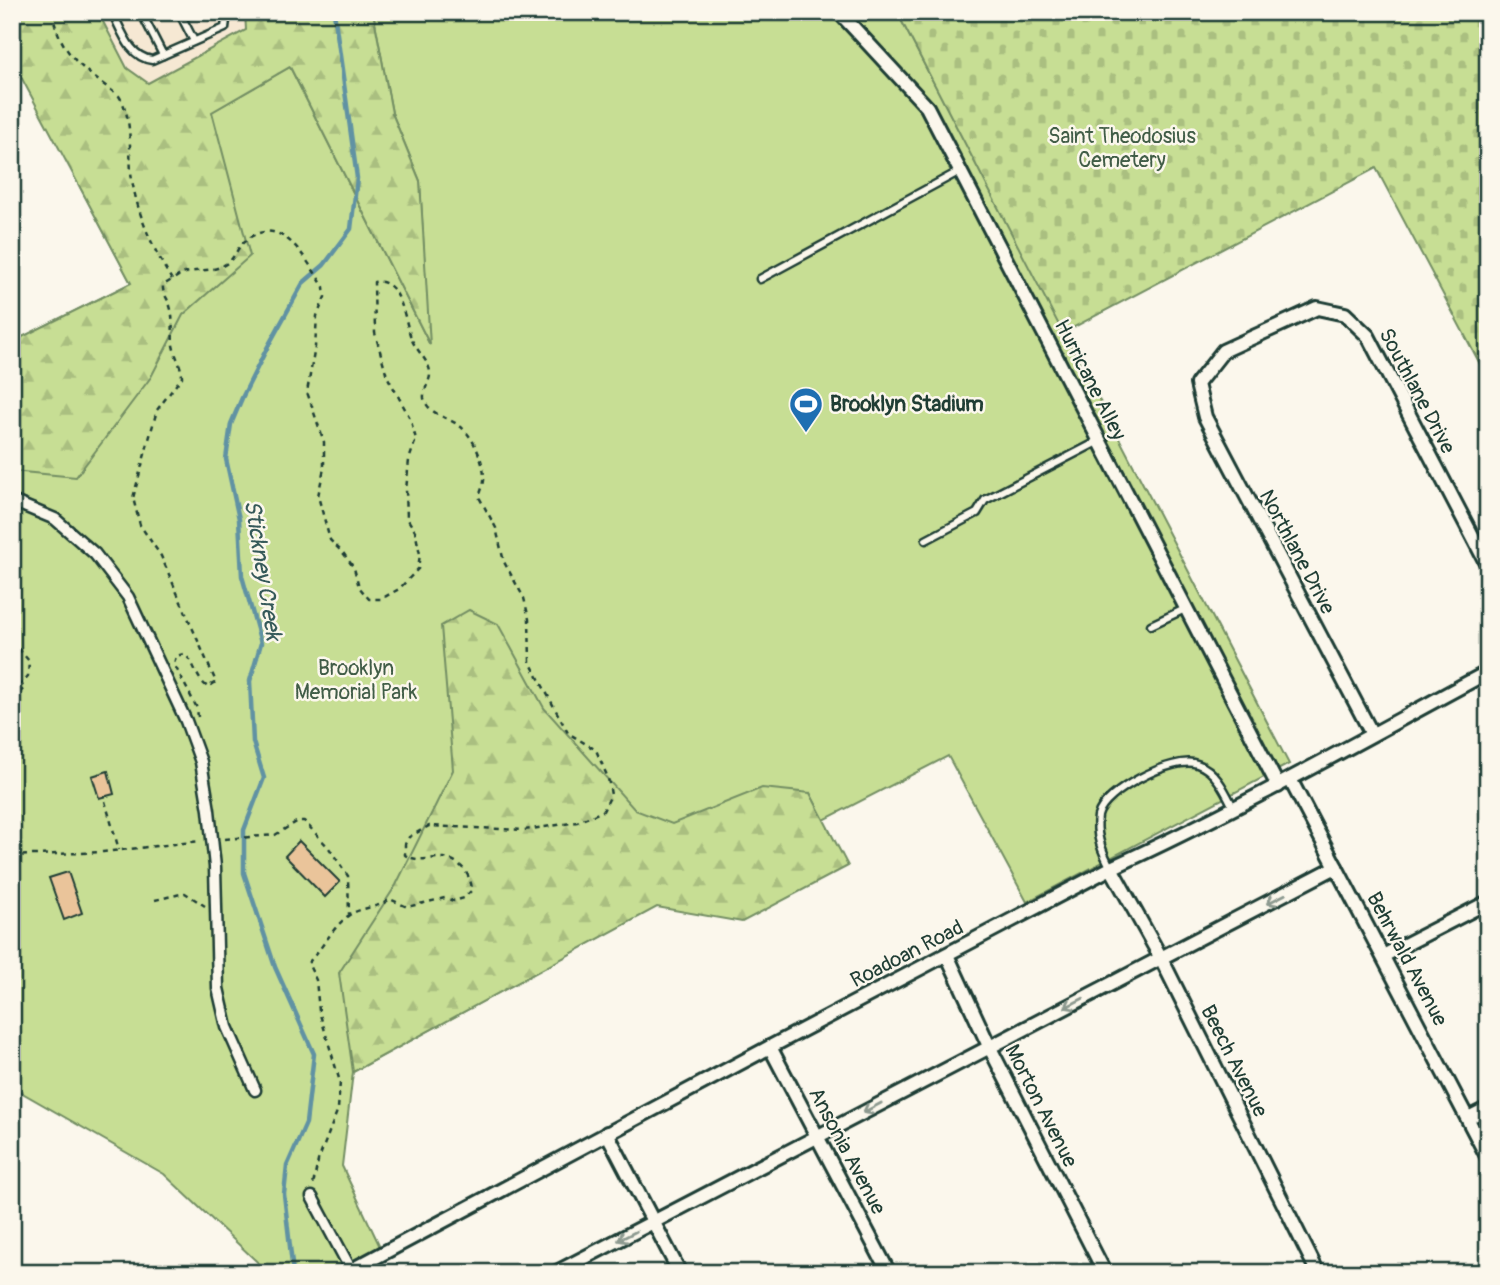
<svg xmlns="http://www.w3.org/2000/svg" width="1500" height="1285" font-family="Pangolin,sans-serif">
  <defs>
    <pattern id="forest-firs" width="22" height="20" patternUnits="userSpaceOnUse" patternTransform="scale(1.75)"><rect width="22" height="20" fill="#c7de94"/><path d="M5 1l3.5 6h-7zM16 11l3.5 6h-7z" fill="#aabf80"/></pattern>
    <pattern id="cemetery-stones" width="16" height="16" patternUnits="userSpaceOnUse" patternTransform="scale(1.75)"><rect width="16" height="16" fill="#c7de94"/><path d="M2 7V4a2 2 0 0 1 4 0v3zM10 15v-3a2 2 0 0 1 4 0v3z" fill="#aabf80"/></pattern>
  </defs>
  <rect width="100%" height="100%" fill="#fbf7ec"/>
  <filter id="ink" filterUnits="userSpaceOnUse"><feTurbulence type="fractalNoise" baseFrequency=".0143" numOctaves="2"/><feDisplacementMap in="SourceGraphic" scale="14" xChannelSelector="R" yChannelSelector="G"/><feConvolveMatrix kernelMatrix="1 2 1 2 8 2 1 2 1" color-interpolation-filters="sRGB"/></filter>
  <g filter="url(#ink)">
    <polygon fill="#f6e8d3" points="98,12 245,12 246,30 147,83 128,68"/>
    <polygon fill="#c7de94" stroke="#738e64" stroke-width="2" points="373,12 897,12 1289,764 1027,902 948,756 824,820 810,793 702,882 353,1072 342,1166 383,1253 345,1273 269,1273 164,1174 19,1091 12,1079 12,342 131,283 80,187 290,67 429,343 420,181 392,113"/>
    <g fill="url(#forest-firs)" stroke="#738e64" stroke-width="2">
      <polygon points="12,12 98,12 127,68 148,83 246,30 245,12 373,12 392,113 420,181 430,345 290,67 212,112 250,256 183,315 151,377 76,477 12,471 12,342 131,283 12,60"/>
      <polygon points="469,610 498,624 544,708 635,810 672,824 762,788 810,793 848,866 742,922 657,907 353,1072 339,973 396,885 453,770 441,626"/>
    </g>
    <polygon fill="url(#cemetery-stones)" stroke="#738e64" stroke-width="2" points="897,12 1488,12 1488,379 1376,168 1063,333"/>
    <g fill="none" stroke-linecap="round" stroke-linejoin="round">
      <polyline stroke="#6192a3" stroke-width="4.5" points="293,1273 284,1194 287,1166 306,1123 314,1054 275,967 244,873 244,830 264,778 253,742 250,681 261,643 242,576 239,519 226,459 231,424 242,398 267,348 303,283 324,265 351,229 357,178 334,12"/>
    </g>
    <g fill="#eac49a" stroke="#1f3d34" stroke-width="2">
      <polygon points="108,771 114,794 99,798 92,776"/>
      <polygon points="299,841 340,882 325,897 285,856"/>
      <polygon points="68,872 82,913 64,920 49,878"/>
    </g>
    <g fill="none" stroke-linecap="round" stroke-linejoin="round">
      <g stroke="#1f3d34" stroke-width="11">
        <g id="service">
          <path d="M112,12C122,31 129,57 152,60L225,28L227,12"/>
          <polyline points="141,12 163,55"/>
          <polyline points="179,12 194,41"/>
          <polyline points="760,279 960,171"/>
          <polyline points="926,540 977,513 985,500 1099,441"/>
          <polyline points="1151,625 1187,608"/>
          <path d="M1111,868C1102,852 1095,835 1098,816C1103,792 1174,755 1197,764C1216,770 1226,793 1234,809"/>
        </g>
      </g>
      <g stroke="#1f3d34" stroke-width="15">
        <g id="pedestrian">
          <polyline points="12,501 55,519 95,554 128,597 186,721 201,762 209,810 215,867 218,988 227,1027 255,1090"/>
          <polyline points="312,1197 351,1270"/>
        </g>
      </g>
      <g stroke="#1f3d34" stroke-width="18">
        <g id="minor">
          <polyline points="839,12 927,107 1278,786"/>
          <polyline points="1372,734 1205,417 1197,384 1223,351 1317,308 1345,314 1368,336 1488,566"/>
          <polyline points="1290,779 1488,1158"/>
          <polyline points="1111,868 1161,958 1318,1273"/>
          <polyline points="947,955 989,1046 1105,1273"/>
          <polyline points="1383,956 1488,902"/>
          <polyline points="770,1047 889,1273"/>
          <polyline points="1468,1118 1488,1108"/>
          <polyline points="607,1133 680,1273"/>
          <path d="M346,1273L770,1047L1111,868C1240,809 1363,739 1488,672"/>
          <polyline points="555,1273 1336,867"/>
        </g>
      </g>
      <g stroke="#1f3d34" stroke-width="2.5" stroke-dasharray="5 5" stroke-linecap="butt">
        <path d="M52,12C61,57 85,70 119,96C134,119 128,154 132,180C138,216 153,249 172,280"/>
        <polyline points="12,641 29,661 28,676 21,684 25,688 12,698"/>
        <path d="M198,717L197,708L174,664L176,656L184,654C196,663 195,679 208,687L216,682L161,556L140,525L133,498L157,410L182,377C182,367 175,356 173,345C172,333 174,318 170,306C168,298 162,294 163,285C169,282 176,277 182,274C195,269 213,272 224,265C235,260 236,248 245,241C282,211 306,260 324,287L325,297L317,316L315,347L307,392L324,442V468L318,496L330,540L344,554L354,568L359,587L369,599H381L399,589L418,569L420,554L415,531L407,518L406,490L409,460L416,439L410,418L387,376L375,333L374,282C402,277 404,322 412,340C416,350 429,361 430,372C431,381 423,389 424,398C427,413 446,417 457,424C472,433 483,459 484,476C485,483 481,490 479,497L496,528L504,562L524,598L529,619L530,662L568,733L596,750L608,778L611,795L603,811L577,822L524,830L429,826L409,837L405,844V855C418,863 430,857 444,858C460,860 471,875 472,890L464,898L454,901L445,898L407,907L390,899C378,909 361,906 348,916C332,928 322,949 308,963L316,980L319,1011L340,1082L338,1109L318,1161L313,1185"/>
        <polyline points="105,801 119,850"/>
        <polyline points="225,839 275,835 298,821 304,821 329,848 348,876 349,914"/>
        <polyline points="12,856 103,852 201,841"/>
        <polyline points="155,900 185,893 205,906"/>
      </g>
      <use href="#service" stroke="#fbf7ec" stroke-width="6"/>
      <use href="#pedestrian" stroke="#fbf7ec" stroke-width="10"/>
      <use href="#minor" stroke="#fbf7ec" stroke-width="12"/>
    </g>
    <defs><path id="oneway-shaft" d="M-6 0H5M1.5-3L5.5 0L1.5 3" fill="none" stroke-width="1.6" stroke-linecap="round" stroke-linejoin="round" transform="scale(1.75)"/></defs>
    <g stroke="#8d9a90">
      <use href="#oneway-shaft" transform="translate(1276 899) rotate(153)"/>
      <use href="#oneway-shaft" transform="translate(1074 1003) rotate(153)"/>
      <use href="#oneway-shaft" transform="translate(872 1108) rotate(152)"/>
      <use href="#oneway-shaft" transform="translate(627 1236) rotate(153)"/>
    </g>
  </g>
  <defs>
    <g id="stadium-pin" transform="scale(1.75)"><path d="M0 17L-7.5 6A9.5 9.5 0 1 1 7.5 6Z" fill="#1f6fb2" stroke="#fbf7ec"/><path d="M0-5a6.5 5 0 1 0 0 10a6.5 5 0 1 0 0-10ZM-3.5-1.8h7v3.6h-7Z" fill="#fff"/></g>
  </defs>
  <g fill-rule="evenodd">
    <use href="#stadium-pin" x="806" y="404"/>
  </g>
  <g text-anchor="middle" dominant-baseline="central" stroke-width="5" stroke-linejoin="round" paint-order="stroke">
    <g font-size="21" fill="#415d47" stroke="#fbf7ec">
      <text x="1122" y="136">Saint Theodosius<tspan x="1122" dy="24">Cemetery</tspan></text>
      <text x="356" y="668">Brooklyn<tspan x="356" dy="24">Memorial Park</tspan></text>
    </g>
    <g font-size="21" fill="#1f3d34" stroke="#fbf7ec">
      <text transform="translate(1090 380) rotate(63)">Hurricane Alley</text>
      <text transform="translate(1417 391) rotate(62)">Southlane Drive</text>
      <text transform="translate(1297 552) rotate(62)">Northlane Drive</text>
      <text transform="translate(907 954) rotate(-27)">Roadoan Road</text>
      <text transform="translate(1407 959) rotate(62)">Behrwald Avenue</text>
      <text transform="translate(1234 1061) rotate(63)">Beech Avenue</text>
      <text transform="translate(1041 1106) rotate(63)">Morton Avenue</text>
      <text transform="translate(847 1151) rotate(62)">Ansonia Avenue</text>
    </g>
    <g font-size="21" font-weight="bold" fill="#1f3d34" stroke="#fbf7ec" text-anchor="start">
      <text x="830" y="404">Brooklyn Stadium</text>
    </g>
    <g font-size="23" font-style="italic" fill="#355959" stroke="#fbf7ec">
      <text transform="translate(263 570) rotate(81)">Stickney Creek</text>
    </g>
  </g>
  <rect width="1500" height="1285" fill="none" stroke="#fbf7ec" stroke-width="42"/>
  <rect x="21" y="21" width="1458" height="1243" fill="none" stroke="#1f3d34" stroke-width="2.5" filter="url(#ink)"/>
</svg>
